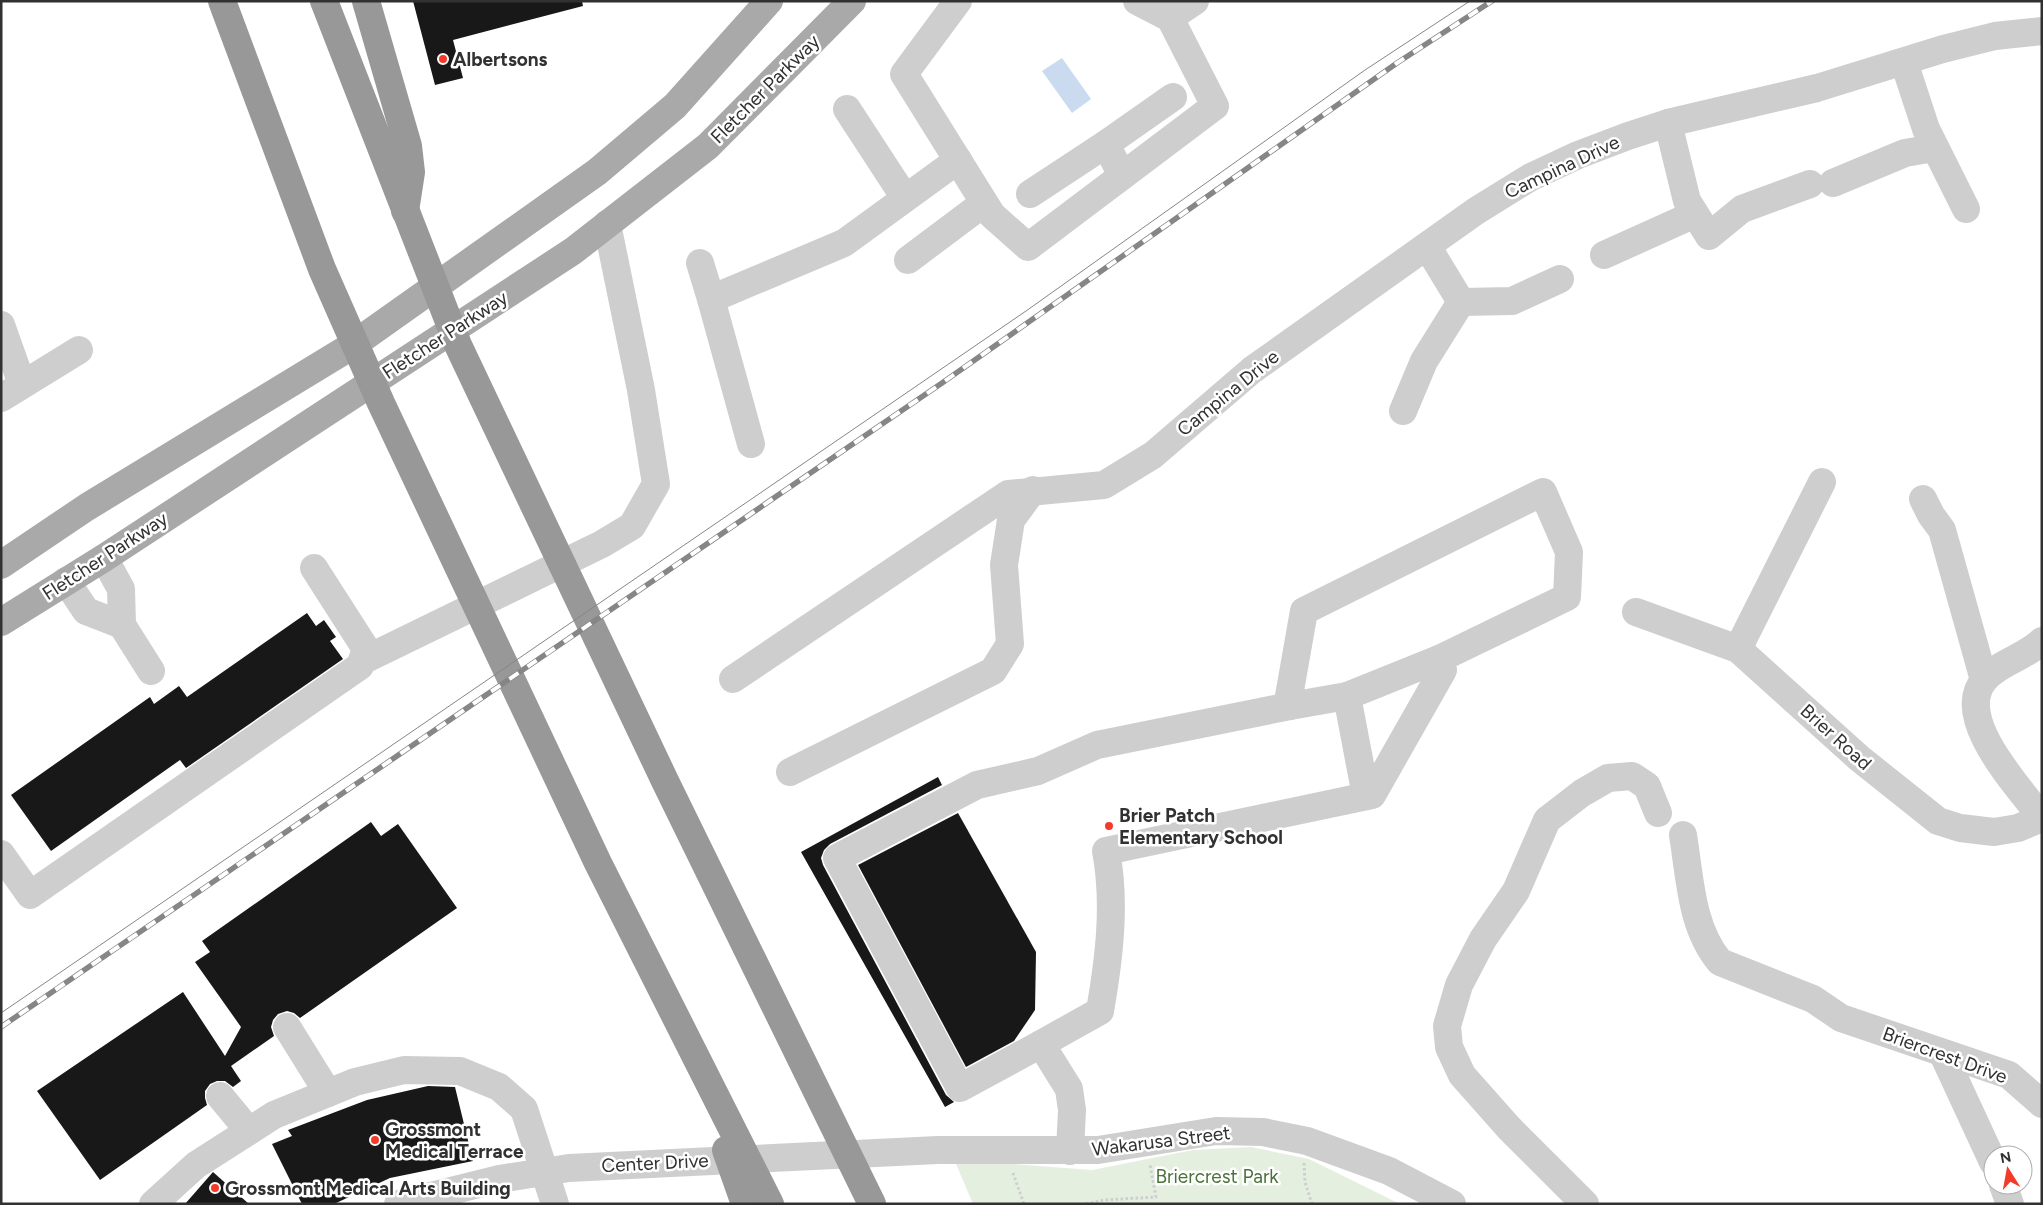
<svg xmlns="http://www.w3.org/2000/svg" width="2043" height="1205" font-family="Figtree,sans-serif">
  <rect width="100%" height="100%" fill="#fff"/>
  <polygon fill="#e5efdf" points="1251,1147 1309,1159 1400,1204 973,1204 956,1164 987,1162 1092,1170 1193,1150"/>
  <polygon fill="#cadbf0" points="1062,58 1091,99 1072,113 1042,71"/>
  <g fill="#181818">
    <polygon points="413,1 582,1 583,6 453,40 463,78 435,85"/>
    <polygon points="307,613 316,626 324,620 336,637 330,641 343,659 186,768 180,760 51,851 11,795 150,697 154,704 179,686 187,697"/>
    <polygon points="938,777 942,785 830,844 824,850 821,858 823,865 946,1095 954,1102 945,1107 801,852"/>
    <polygon points="958,813 1036,952 1035,1010 1014,1041 966,1067 858,865"/>
    <polygon points="371,822 381,836 398,824 457,908 300,1018 294,1013 287,1011 278,1014 273,1020 271,1027 274,1036 231,1066 241,1081 233,1087 225,1081 217,1081 210,1084 205,1091 205,1098 207,1105 100,1180 37,1091 183,992 225,1056 241,1027 195,962 210,952 202,941"/>
    <polygon points="428,1086 455,1087 473,1161 390,1178 334,1204 302,1204 272,1144 292,1136 288,1130 367,1100"/>
    <polygon points="213,1172 249,1204 185,1204"/>
  </g>
  <g fill="none" stroke-linecap="round" stroke-linejoin="round">
    <g stroke="#cecece" stroke-width="3" stroke-dasharray="2.5 2.5" stroke-linecap="butt">
      <polyline points="1304,1163 1305,1182 1312,1204"/>
      <polyline points="1013,1173 1024,1204"/>
      <polyline points="1086,1204 1104,1200 1156,1197 1150,1165"/>
    </g>
    <g stroke="#cecece" stroke-width="28">
      <polyline points="958,1 904,74 992,215 1028,247 1215,106 1170,18"/>
      <polyline points="1137,1 1170,18 1195,1"/>
      <polyline points="1904,62 1926,129 1966,209"/>
      <polyline points="847,109 905,198"/>
      <polyline points="1668,123 1687,201 1709,236 1742,209 1810,184"/>
      <polyline points="1122,176 1106,144 1173,97"/>
      <polyline points="1833,183 1905,153 1934,148"/>
      <polyline points="1030,194 1106,144"/>
      <polyline points="1427,246 1461,302"/>
      <polyline points="1604,255 1695,214"/>
      <polyline points="908,260 984,203"/>
      <polyline points="700,263 711,299"/>
      <polyline points="1461,302 1512,301 1560,279"/>
      <polyline points="1,325 22,384"/>
      <polyline points="1,398 79,350"/>
      <polyline points="1403,411 1424,361 1461,302"/>
      <polyline points="751,444 711,299 844,243 958,160"/>
      <polyline points="1923,499 1931,515 1942,530 1984,680"/>
      <polyline points="66,581 86,611 122,625 121,589 104,558"/>
      <polyline points="1636,612 1738,649 1859,758 1938,821 1960,828 1994,832 2018,828 2042,818"/>
      <polyline points="122,625 151,671"/>
      <path d="M2042,641C2026,657 2000,662 1985,679C1951,717 2020,788 2042,818"/>
      <polyline points="1738,649 1822,482"/>
      <polyline points="364,660 602,544 632,526 656,484 641,390 607,224"/>
      <polyline points="733,679 1008,494 1104,485 1153,455 1252,370 1476,211 1531,177 1578,155 1628,136 1668,123 1817,88 1943,49 1995,36 2042,31"/>
      <polyline points="1347,696 1439,659"/>
      <polyline points="790,772 993,671 1010,644 1004,565 1011,520 1033,490"/>
      <path d="M1683,835C1690,878 1691,928 1720,962L1813,999L1841,1018L2009,1075L2042,1104"/>
      <polyline points="1,854 30,895 360,666 365,652 364,646 314,568"/>
      <polyline points="287,1027 328,1093"/>
      <polyline points="1041,1044 960,1088 837,858 977,785 1038,771 1097,745 1290,706"/>
      <polyline points="1943,1054 1993,1162"/>
      <polyline points="220,1096 249,1131"/>
      <path d="M1070,1151L1072,1110L1069,1089L1041,1044L1100,1011C1109,959 1116,904 1106,851L1372,795L1443,670L1439,659L1567,597L1569,552L1543,492L1304,611L1289,696L1290,706L1347,696L1366,796"/>
      <polyline points="2003,1185 2010,1204"/>
      <polyline points="153,1204 196,1165 274,1115 355,1082 404,1070 460,1071 499,1087 524,1109 555,1204"/>
      <polyline points="398,1204 499,1179 569,1168 938,1150 1098,1150 1216,1131 1263,1132 1307,1141 1389,1171 1452,1204"/>
      <polyline points="1585,1204 1509,1128 1462,1075 1449,1047 1447,1026 1459,985 1483,939 1516,891 1547,820 1582,793 1608,778 1632,776 1647,786 1658,813"/>
    </g>
    <g stroke="#a9a9a9" stroke-width="28">
      <polyline points="1,565 87,507 350,347 597,172 675,106 769,1"/>
      <polyline points="1,622 104,558 573,251 708,146 852,1"/>
    </g>
    <g stroke="#989898" stroke-width="28">
      <polyline points="222,1 322,269 381,403 598,863 770,1204"/>
      <polyline points="324,1 458,345 665,781 872,1204"/>
      <polyline points="366,1 408,146 411,172 405,211"/>
      <polyline points="726,1150 745,1204"/>
    </g>
    <polyline stroke="#868686" stroke-width="1" points="1,1013 1026,311 1365,70 1470,1"/>
    <g stroke="#868686" stroke-width="5.5">
      <polyline id="rail" points="1,1027 942,383 1397,63 1492,1"/>
    </g>
    <use href="#rail" stroke="#fff" stroke-width="4" stroke-dasharray="11" stroke-linecap="butt"/>
  </g>
  <g fill="#f43a28" stroke="#fff" stroke-width="2">
    <circle cx="443" cy="59" r="5"/>
    <circle cx="1109" cy="826" r="5"/>
    <circle cx="375" cy="1140" r="5"/>
    <circle cx="215" cy="1188" r="5"/>
  </g>
  <g text-anchor="middle" dominant-baseline="central" stroke-width="5" stroke-linejoin="round" paint-order="stroke">
    <g font-size="19" font-weight="bold" fill="#313131" stroke="#fff" text-anchor="start">
      <text x="453" y="59">Albertsons</text>
      <text x="1119" y="815">Brier Patch<tspan x="1119" dy="22">Elementary School</tspan></text>
      <text x="385" y="1129">Grossmont<tspan x="385" dy="22">Medical Terrace</tspan></text>
      <text x="225" y="1188">Grossmont Medical Arts Building</text>
    </g>
    <g font-size="19" fill="#313131" stroke="#fff">
      <text transform="translate(765 89) rotate(-45)">Fletcher Parkway</text>
      <text transform="translate(1562 167) rotate(-25)">Campina Drive</text>
      <text transform="translate(445 335) rotate(-33)">Fletcher Parkway</text>
      <text transform="translate(1228 393) rotate(-39)">Campina Drive</text>
      <text transform="translate(105 556) rotate(-33)">Fletcher Parkway</text>
      <text transform="translate(1836 737) rotate(42)">Brier Road</text>
      <text transform="translate(1945 1055) rotate(20)">Briercrest Drive</text>
      <text transform="translate(1161 1141) rotate(-7)">Wakarusa Street</text>
      <text transform="translate(655 1163) rotate(-3)">Center Drive</text>
    </g>
    <g font-size="19" fill="#4b723a" stroke="#fff">
      <text x="1217" y="1176">Briercrest Park</text>
    </g>
  </g>
  <rect width="2043" height="1205" fill="none" stroke="#313131" stroke-width="5"/>
  <g transform="translate(2008 1170) rotate(349)"><circle r="24" fill="#ffffff" stroke="#adadad"/>
  <path d="M0-4L9 19L0 12L-9 19Z" fill="#f43a28"/>
  <text y="-8" font-size="14" font-weight="bold" text-anchor="middle" fill="#313131">N</text>
  </g>
</svg>
